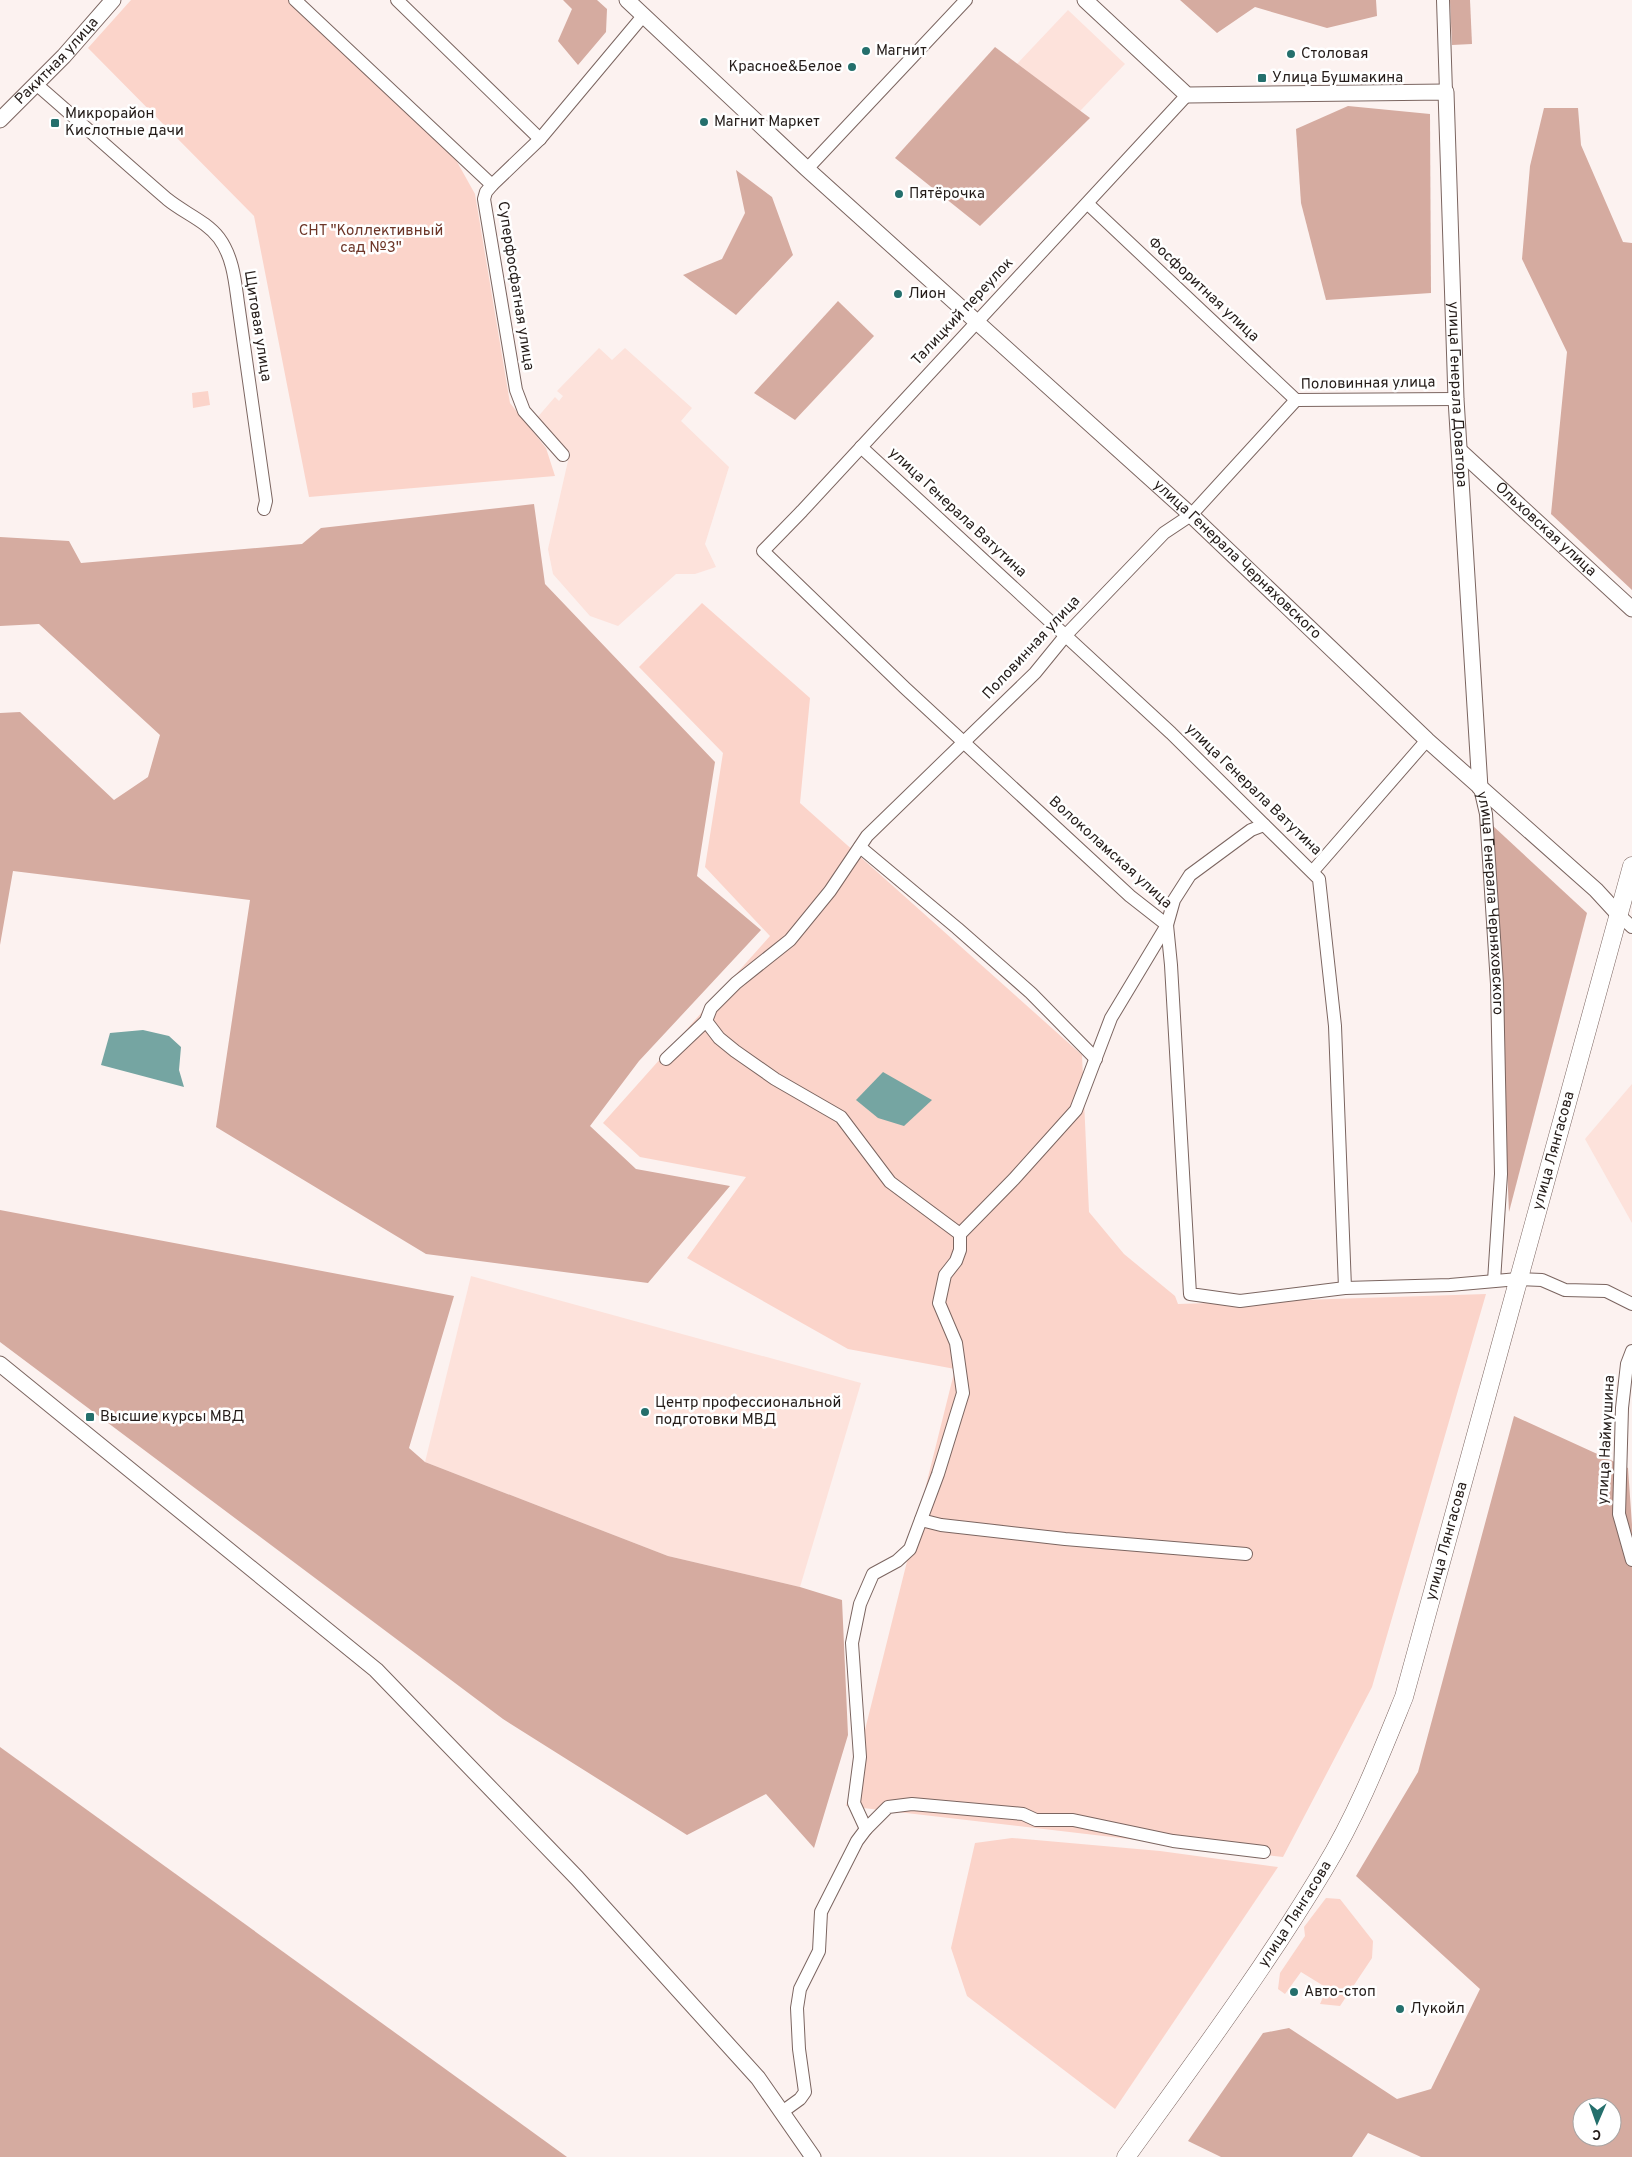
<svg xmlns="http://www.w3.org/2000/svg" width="1632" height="2157" font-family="Overpass,sans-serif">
  <rect width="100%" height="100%" fill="#fcf2f0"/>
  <g fill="#fde2db">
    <polygon points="1068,10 1125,64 1038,155 981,102"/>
    <polygon points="599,348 612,360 625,348 692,408 681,421 729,467 705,544 716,567 695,574 676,574 618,626 590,616 553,574 548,549 570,452 536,419 555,397 559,401 563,396 557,391"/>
    <polygon points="1632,1084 1632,1223 1585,1139"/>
    <polygon points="471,1276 861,1383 800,1587 668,1556 425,1462"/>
  </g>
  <g fill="#fbd4ca">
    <polygon points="131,0 289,0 451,151 475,194 510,403 546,448 555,476 309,497 254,216 88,48"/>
    <polygon points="208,391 210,405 193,408 192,393"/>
    <polygon points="702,603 810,698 800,803 1082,1055 1089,1212 1124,1254 1175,1296 1178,1304 1486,1294 1372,1687 1283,1857 846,1806 955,1369 848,1349 687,1258 746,1177 640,1157 603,1123 770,936 705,867 723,753 639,667"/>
    <polygon points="1012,1838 1160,1851 1278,1867 1115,2109 967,1996 951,1948 975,1843"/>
    <polygon points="1326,1898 1340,1899 1373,1941 1372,1958 1340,2006 1320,2004 1327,1988 1301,1972 1285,1994 1278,1989 1280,1973 1305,1936 1304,1927"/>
  </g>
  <g fill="#d5aba0" fill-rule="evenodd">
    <polygon points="563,0 597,0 607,9 606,32 578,65 558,41 572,9"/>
    <polygon points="1180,0 1376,0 1377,16 1327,28 1255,7 1217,33"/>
    <polygon points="1450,0 1470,0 1472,44 1452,45"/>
    <polygon points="995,47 1090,118 980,226 895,158"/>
    <polygon points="1348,106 1430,114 1431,293 1326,300 1301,203 1296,129"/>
    <polygon points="1544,108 1578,108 1581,145 1623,242 1632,243 1632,590 1551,514 1567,352 1522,259 1530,166"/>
    <polygon points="736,170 772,197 793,255 736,315 683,275 722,259 745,213"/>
    <polygon points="838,301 874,336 795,420 754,393"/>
    <polygon points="534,504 545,584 715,762 697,876 761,930 639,1061 590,1126 636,1169 730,1186 648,1283 426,1254 216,1127 250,900 13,871 0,945 0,713 20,712 114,800 148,777 160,735 39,624 0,626 0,537 69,541 81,563 302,544 321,528"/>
    <polygon points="1492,825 1587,913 1509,1212"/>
    <polygon points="0,1210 454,1296 409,1448 425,1462 668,1556 800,1587 842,1600 848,1735 814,1848 766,1794 687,1835 503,1719 0,1342"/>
    <path d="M1514,1416L1628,1468L1632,1525V2157H1421L1368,2133L1352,2157H1221L1188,2141L1263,2033L1289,2028L1397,2099L1431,2089L1480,1989L1356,1876L1418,1772ZM1582,2107H1612V2137H1582Z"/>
    <polygon points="0,1747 567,2157 0,2157"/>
  </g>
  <g fill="#75a5a2">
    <polygon points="143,1030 169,1036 181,1047 179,1070 184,1087 101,1065 110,1033"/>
    <polygon points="883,1072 932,1100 904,1126 878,1118 856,1100"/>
  </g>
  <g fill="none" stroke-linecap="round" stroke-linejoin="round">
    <g stroke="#7b6560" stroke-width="14">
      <g id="minor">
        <polyline points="295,0 492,185"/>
        <polyline points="397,0 540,139"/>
        <polyline points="1443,0 1446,92"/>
        <path d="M36,84C80,122 123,161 167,199C184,213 206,221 219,238C233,257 235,281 238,303L266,501L264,509"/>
        <polyline points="1187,95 802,511 763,551 905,688 1130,896 1167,925 1171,965 1190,1294 1240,1301 1345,1288 1450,1285 1518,1279 1542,1280 1565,1290 1606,1291 1632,1304"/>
        <polyline points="807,169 966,0"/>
        <polyline points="1088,204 1296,400"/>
        <polyline points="861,447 1171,733 1319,879 1335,1026 1345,1288"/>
        <polyline points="563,455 524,411 516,390 484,199 486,192 492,185 540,139 643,16"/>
        <path id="s1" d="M1480,788L1486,814L1497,984L1501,1174L1494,1281"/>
        <polyline points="860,847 957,928 1031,993 1096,1059"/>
        <polyline points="1313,871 1427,740"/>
        <polyline points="1619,915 1632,927"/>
        <polyline points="706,1021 719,1038 735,1051 775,1079 841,1117 890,1182 960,1234"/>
        <polyline points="666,1059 706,1021 711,1008 736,983 790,940 830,891 867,836 1035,673 1066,635 1164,533 1191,515 1296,400 1456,399"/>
        <polyline points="1632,1351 1627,1364 1622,1408 1619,1514 1632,1560"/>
        <polyline points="921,1520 941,1525 1065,1539 1246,1554"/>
        <polyline points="866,1829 854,1803 860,1757 852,1643 860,1604 873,1574 897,1561 910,1549 938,1474 963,1393 956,1343 939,1303 945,1275 956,1261 960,1250 960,1234 1014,1179 1076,1110 1111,1018 1167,925 1174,900 1190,875 1251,830 1264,825"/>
        <polyline points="782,2112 800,2099 805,2092 799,2049 797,2008 800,1989 819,1951 821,1912 857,1841 866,1829 888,1807 912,1804 1023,1814 1036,1820 1073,1820 1173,1841 1264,1852"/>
      </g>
    </g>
    <g stroke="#7b6560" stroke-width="17">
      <g id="tertiary">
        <path id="s2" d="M627,0L807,169L1191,515L1427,740L1596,890L1619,915"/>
        <path id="s3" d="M1085,0L1187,95L1446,92L1456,399L1480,788"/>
        <path id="s4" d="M0,120L64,56L113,0"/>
        <path id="s5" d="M1460,451L1632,609"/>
        <polyline points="0,1364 376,1670 577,1878 758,2078 813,2157"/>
      </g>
    </g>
    <g stroke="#7b6560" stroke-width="19">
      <g id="secondary">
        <path id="s6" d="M1126,2157C1194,2063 1264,1969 1324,1869C1357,1815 1380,1756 1404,1697L1632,866"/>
      </g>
    </g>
    <use href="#minor" stroke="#fff" stroke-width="12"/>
    <use href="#tertiary" stroke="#fff" stroke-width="15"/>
    <use href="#secondary" stroke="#fff" stroke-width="18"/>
  </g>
  <g fill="#246f6c" stroke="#fff" stroke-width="2">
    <circle cx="866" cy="51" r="5"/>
    <circle cx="1291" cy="54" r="5"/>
    <circle cx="852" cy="67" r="5"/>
    <rect x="1257" y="73" width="10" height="10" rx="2.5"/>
    <circle cx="704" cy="122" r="5"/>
    <rect x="50" y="118" width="10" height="10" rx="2.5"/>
    <circle cx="899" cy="194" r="5"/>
    <circle cx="898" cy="294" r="5"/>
    <circle cx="645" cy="1412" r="5"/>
    <rect x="85" y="1412" width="10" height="10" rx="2.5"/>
    <circle cx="1294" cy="1992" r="5"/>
    <circle cx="1400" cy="2009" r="5"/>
  </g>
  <g text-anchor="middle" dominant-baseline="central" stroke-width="5" stroke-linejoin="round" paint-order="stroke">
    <g font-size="15" fill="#241c19" stroke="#fff" text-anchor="start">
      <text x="876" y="51">Магнит</text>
      <text x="1301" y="54">Столовая</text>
      <text x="842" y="67" text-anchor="end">Красное&amp;Белое</text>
      <text x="1272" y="78">Улица Бушмакина</text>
      <text x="65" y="114">Микрорайон<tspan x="65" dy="17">Кислотные дачи</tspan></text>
      <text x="714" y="122">Магнит Маркет</text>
      <text x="909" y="194">Пятёрочка</text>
      <text x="908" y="294">Лион</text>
      <text x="655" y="1403">Центр профессиональной<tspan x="655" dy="17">подготовки МВД</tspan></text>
      <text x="100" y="1417">Высшие курсы МВД</text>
      <text x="1304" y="1992">Авто-стоп</text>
      <text x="1410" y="2009">Лукойл</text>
    </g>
    <g font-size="15" fill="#241c19" stroke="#fff">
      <text stroke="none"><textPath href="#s4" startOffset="82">Ракитная улица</textPath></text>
      <text transform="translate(515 286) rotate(81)">Суперфосфатная улица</text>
      <text transform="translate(1203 290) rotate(43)">Фосфоритная улица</text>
      <text transform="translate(963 312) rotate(-47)">Талицкий переулок</text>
      <text transform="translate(257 326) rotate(81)">Щитовая улица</text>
      <text transform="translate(1368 384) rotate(-1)">Половинная улица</text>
      <text stroke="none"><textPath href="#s3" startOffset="701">улица Генерала Доватора</textPath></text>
      <text transform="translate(957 513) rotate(43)">улица Генерала Ватутина</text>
      <text stroke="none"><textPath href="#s5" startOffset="116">Ольховская улица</textPath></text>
      <text stroke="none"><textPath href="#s2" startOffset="828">улица Генерала Черняховского</textPath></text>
      <text transform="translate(1032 648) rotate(-47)">Половинная улица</text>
      <text transform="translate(1253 790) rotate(44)">улица Генерала Ватутина</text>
      <text transform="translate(1110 853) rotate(42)">Волоколамская улица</text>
      <text stroke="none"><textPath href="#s1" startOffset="116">улица Генерала Черняховского</textPath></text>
      <text stroke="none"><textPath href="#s6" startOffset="1106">улица Лянгасова</textPath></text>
      <text transform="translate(1607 1440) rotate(-87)">улица Наймушина</text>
      <text stroke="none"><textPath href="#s6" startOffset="701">улица Лянгасова</textPath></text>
      <text stroke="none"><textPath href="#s6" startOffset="296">улица Лянгасова</textPath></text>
    </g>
    <g font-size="15" fill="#6d3628" stroke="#fff">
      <text x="371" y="231">СНТ "Коллективный<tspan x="371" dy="17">сад №3"</tspan></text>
    </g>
  </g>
  <g transform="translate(1597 2122) rotate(182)"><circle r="24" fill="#ffffff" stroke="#a7a4a3"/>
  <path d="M0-4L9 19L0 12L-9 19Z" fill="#246f6c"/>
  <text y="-8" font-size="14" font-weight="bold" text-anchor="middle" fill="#241c19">С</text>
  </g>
</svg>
